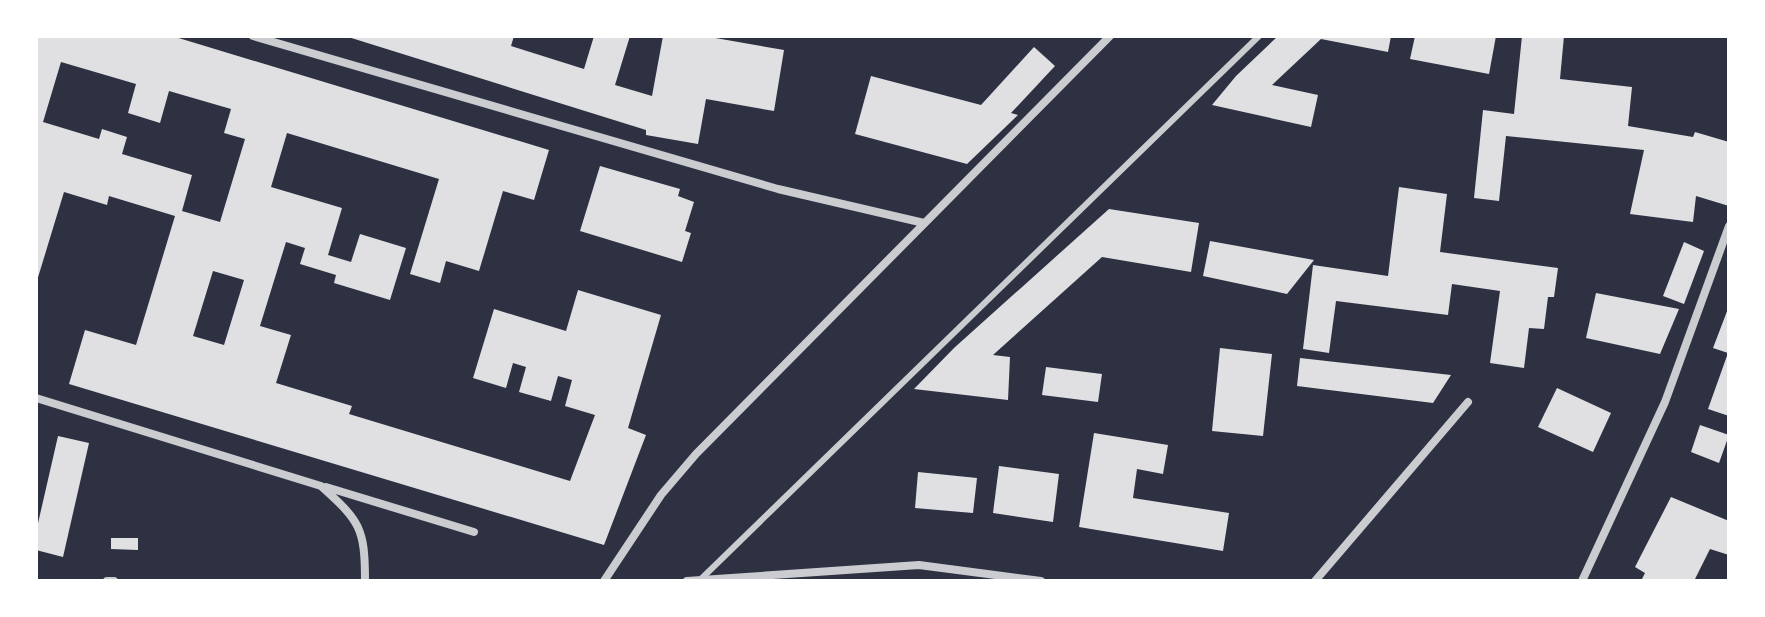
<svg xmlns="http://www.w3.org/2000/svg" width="1765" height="617" font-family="'Open Sans',sans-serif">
  <rect width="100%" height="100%" fill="#2d3142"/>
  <g fill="#e0e0e3" fill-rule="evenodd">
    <path d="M36,36H172L549,150L534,200L503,191L479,271L446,261L440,283L410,274L439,179L287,133L271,187L342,208L328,255L351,262L360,234L406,248L390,300L334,283L336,275L300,264L305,248L286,242L260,326L291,335L276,383L352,406L349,414L570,481L595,415L565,406L572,380L558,376L551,401L519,392L526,367L513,363L506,388L473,378L494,309L566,331L578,290L661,315L628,428L646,435L604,545L69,384L85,330L136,345L175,216L109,196L107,205L64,192L36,284ZM61,62L136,84L128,113L160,123L169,91L231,109L224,133L245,139L220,222L182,211L192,175L122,154L127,137L102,129L99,139L43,122ZM213,271L244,280L224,345L193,336Z"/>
    <polygon points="345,36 514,36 511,46 584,69 594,36 630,36 615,85 652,96 663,36 704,36 784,50 774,111 706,99 698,144 646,135 646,130"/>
    <polygon points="1278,36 1391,36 1388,52 1321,39 1272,85 1318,95 1311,127 1212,105 1236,76"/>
    <polygon points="1415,36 1496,36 1489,74 1410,59"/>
    <polygon points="1522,36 1564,36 1560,79 1632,87 1628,126 1693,137 1695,132 1729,142 1729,206 1696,196 1693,222 1630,214 1644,150 1506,136 1499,201 1474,198 1483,110 1514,114"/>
    <polygon points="1034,47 1055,66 1011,113 1018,115 967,164 855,134 871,76 981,105"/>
    <polygon points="600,166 680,189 678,196 694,202 685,231 691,233 682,262 580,231"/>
    <polygon points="1399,187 1447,194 1440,252 1558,268 1554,297 1548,297 1544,329 1529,328 1524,368 1490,363 1500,291 1452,284 1448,315 1336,301 1329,353 1303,349 1313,265 1388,276"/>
    <polygon points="1109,209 1199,223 1191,272 1102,257 993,355 1010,357 1008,400 914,389 954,348"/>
    <polygon points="1210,241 1314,260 1287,294 1203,276"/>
    <polygon points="1684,242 1704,251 1684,304 1663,296"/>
    <polygon points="1596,293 1679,309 1660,354 1586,338"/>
    <polygon points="1729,306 1729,416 1708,409 1728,353 1713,348"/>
    <polygon points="1220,348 1272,354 1263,436 1212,431"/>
    <polygon points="1300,358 1451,375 1433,403 1297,386"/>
    <polygon points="1046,367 1102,374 1098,402 1042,395"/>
    <polygon points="1557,388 1611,413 1593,452 1538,427"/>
    <polygon points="1700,425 1729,435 1719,463 1691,452"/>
    <polygon points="1094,433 1168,445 1163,474 1137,469 1133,498 1229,513 1223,551 1079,527"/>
    <polygon points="58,436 89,443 63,557 36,550 36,532"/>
    <polygon points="999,466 1059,474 1053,522 993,513"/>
    <polygon points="918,472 977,478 973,513 915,508"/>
    <polygon points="1671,497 1729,521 1729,555 1710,549 1694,581 1641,581 1645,573 1635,567"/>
    <polygon points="111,538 138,538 138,550 111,549"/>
  </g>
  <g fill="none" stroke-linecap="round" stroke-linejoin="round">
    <polyline stroke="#caccd0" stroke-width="6" points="700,580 1259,36"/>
    <g stroke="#caccd0" stroke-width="8">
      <polyline points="253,36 778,189 924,223"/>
      <path d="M36,398L321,486C360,521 365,528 365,581"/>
      <polyline points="326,487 474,532"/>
      <polyline points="107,581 114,581"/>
      <polyline points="604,581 661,495 696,454 1110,36"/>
      <polyline points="687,581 919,565 1041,581"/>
      <polyline points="1315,581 1468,402"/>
      <polyline points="1582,581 1665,402 1729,226"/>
    </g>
  </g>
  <rect width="1765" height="617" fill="none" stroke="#ffffff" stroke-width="76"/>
</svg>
